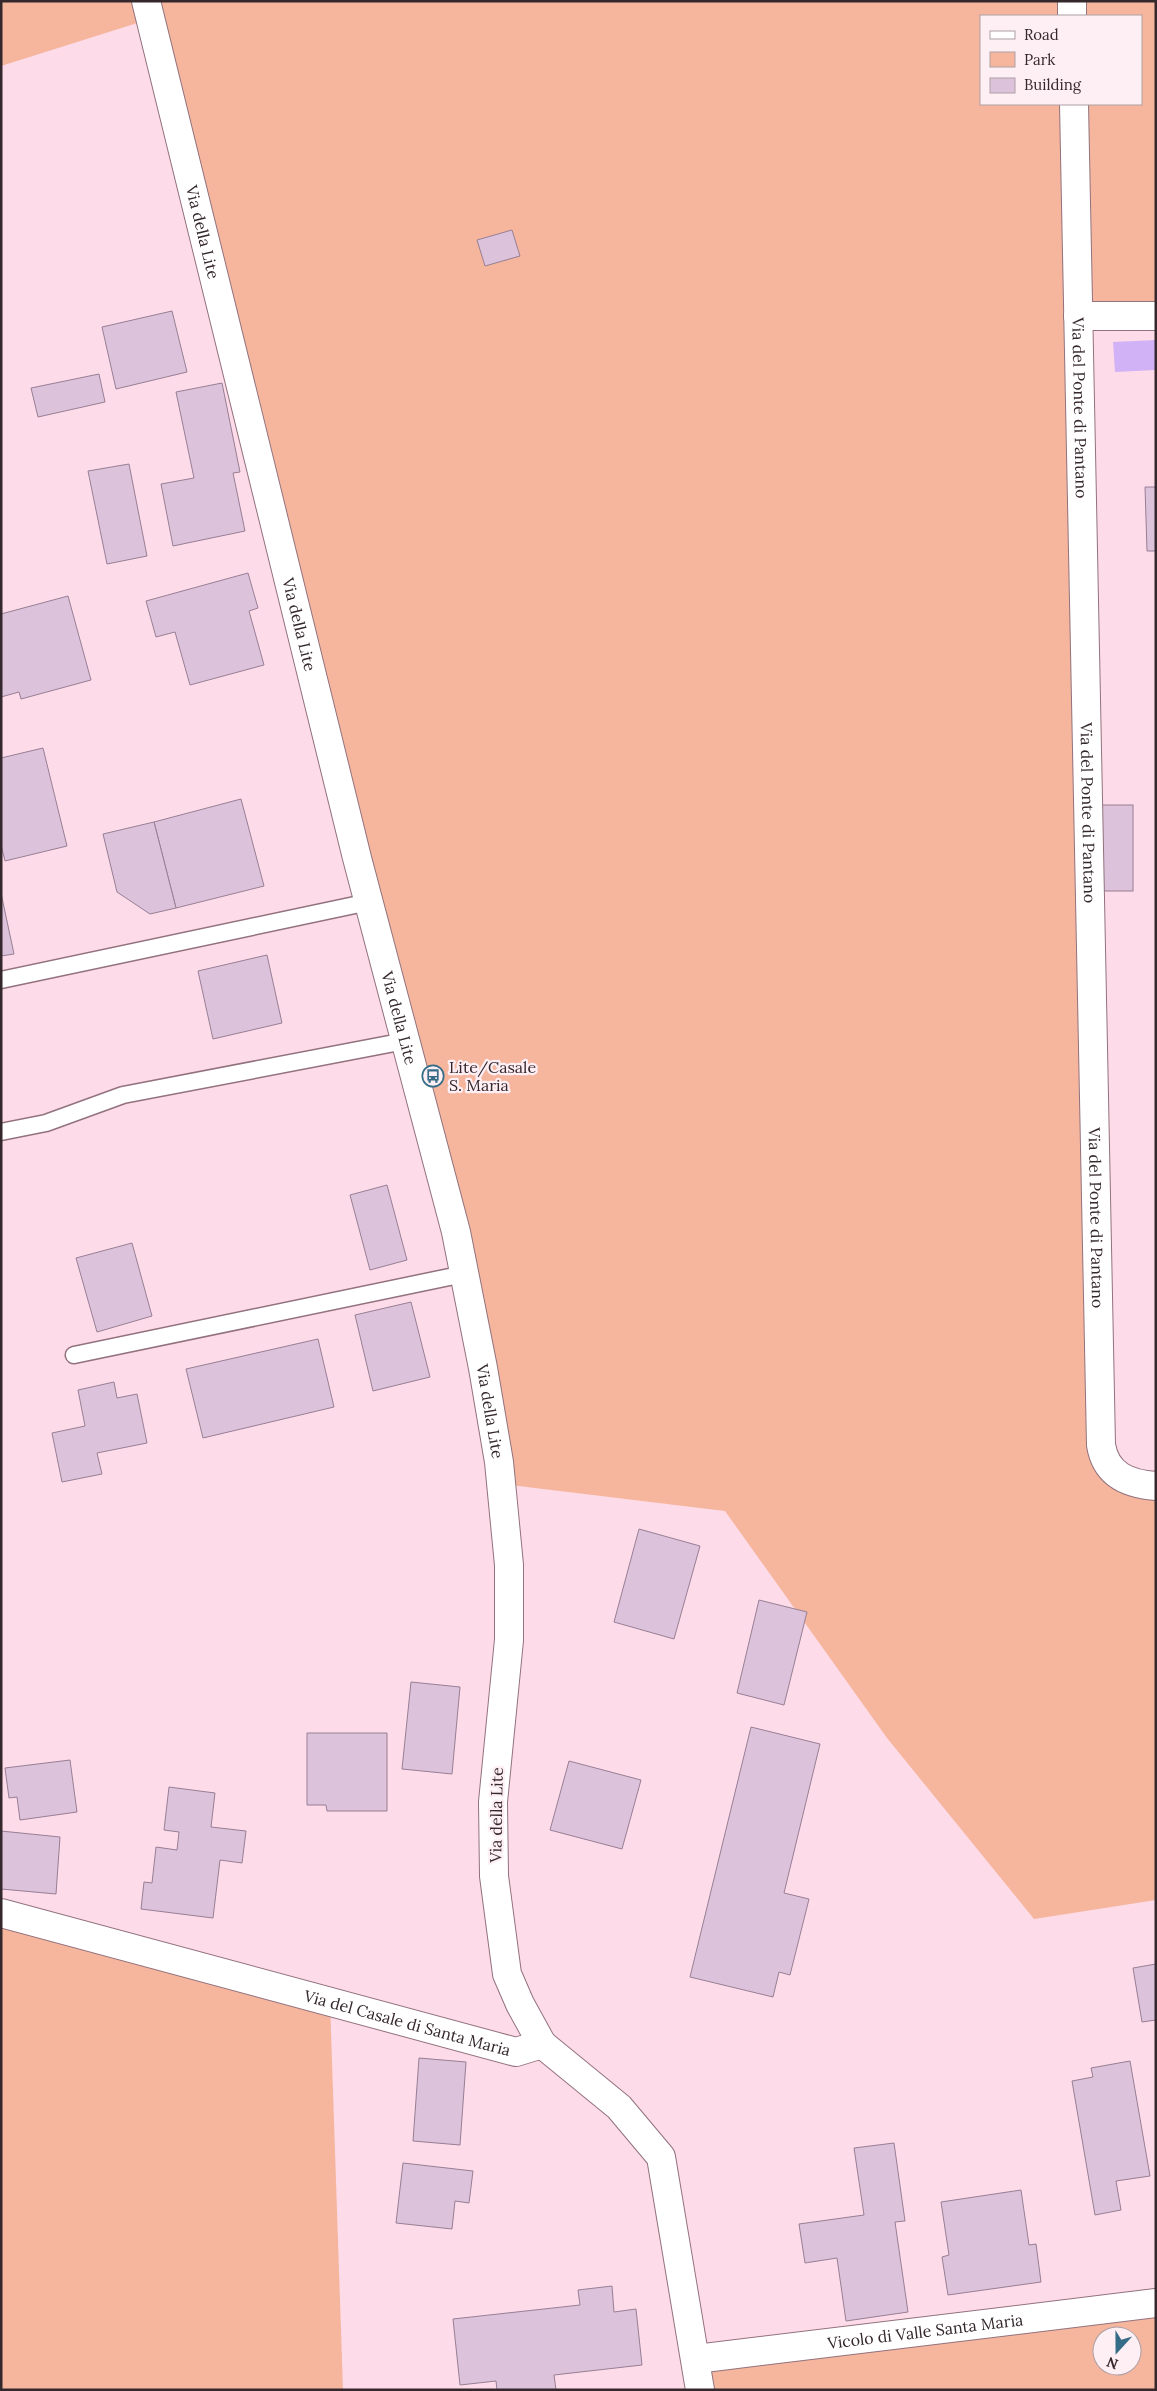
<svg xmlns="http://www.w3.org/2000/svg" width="1157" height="2391" font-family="Lora,serif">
  <rect width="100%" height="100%" fill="#fedbe8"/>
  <g fill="#f5b69d" fill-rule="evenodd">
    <path d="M1,1H1156V316H1078L1101,1445L1156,1486V1900L1034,1919L887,1738L725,1511L502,1484L496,1439L150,19L1,66ZM981,16H1141V104H981Z"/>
    <polygon points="1,1911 330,2002 343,2390 1,2390"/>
    <path d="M1156,2303V2390H700L696,2359ZM1102,2336H1132V2366H1102Z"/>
  </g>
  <polygon fill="#d1b2f6" points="1156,340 1156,370 1115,372 1113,342"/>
  <g fill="#dcc2da" stroke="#977f95">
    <polygon points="512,230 520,256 485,266 477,240"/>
    <polygon points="172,311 187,372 116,389 102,327"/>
    <polygon points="99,374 105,402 38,417 31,388"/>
    <polygon points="222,383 240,472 233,473 245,531 173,546 161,484 194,478 176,392"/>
    <polygon points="129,464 147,556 107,564 88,471"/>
    <polygon points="1145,487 1156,487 1156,551 1147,551"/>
    <polygon points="248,573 258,608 249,611 264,665 190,685 175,632 156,637 146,601"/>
    <polygon points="68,596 91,680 21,699 19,692 1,697 1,614"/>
    <polygon points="43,748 67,846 5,861 1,845 1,758"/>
    <polygon points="241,799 264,886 176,908 154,822"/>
    <rect x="1099" y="805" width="34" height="86"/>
    <polygon points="154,822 176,908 150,914 117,892 103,834"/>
    <polygon points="1,893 14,954 1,956"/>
    <polygon points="267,955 282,1023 213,1039 198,971"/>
    <polygon points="387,1185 407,1260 370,1270 350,1195"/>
    <polygon points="132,1243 152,1316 97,1332 76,1258"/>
    <polygon points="411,1302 430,1377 373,1391 355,1315"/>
    <polygon points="318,1339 334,1407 203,1438 186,1369"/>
    <polygon points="114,1382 117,1398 137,1394 147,1443 97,1453 102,1474 62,1482 52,1433 85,1426 78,1390"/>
    <polygon points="639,1529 700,1546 674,1639 614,1622"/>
    <polygon points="759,1600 807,1612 784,1705 737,1693"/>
    <polygon points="411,1682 460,1687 452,1774 402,1769"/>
    <polygon points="751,1727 820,1744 784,1893 809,1899 790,1975 779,1972 773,1997 690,1977"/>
    <polygon points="307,1733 387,1733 387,1811 327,1811 326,1805 307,1805"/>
    <polygon points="70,1760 77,1812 20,1820 17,1797 9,1798 5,1768"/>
    <polygon points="569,1761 641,1780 622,1849 550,1830"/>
    <polygon points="169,1787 215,1793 211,1827 246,1831 242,1863 220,1860 213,1918 141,1909 144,1882 152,1883 156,1847 177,1850 179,1832 164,1830"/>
    <polygon points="1,1831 60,1837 56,1894 1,1889"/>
    <polygon points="1156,1964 1156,2020 1142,2022 1133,1968"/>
    <polygon points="419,2058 466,2062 460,2145 413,2141"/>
    <polygon points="1130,2061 1150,2176 1116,2181 1121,2210 1095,2215 1072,2081 1093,2077 1091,2068"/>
    <polygon points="894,2143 905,2221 895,2222 908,2312 846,2321 837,2258 805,2263 799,2224 864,2215 854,2148"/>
    <polygon points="403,2163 473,2171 469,2203 455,2201 452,2229 396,2223"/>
    <polygon points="1021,2190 1029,2245 1036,2244 1041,2282 948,2295 942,2257 949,2255 941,2202"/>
    <polygon points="612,2286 614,2312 636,2309 642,2365 554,2375 556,2390 497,2390 496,2381 460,2385 453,2319 580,2305 578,2290"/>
  </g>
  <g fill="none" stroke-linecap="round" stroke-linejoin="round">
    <g stroke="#92727e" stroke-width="19">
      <g id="lane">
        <polyline points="1,980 369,902"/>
        <polyline points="1,1132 46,1123 123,1095 405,1041"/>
        <polyline points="74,1355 464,1274"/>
      </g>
    </g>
    <g stroke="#92727e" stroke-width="30">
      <g id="street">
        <polyline points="1072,1 1072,16"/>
        <path id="s1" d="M1074,104L1101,1445C1106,1475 1128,1484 1156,1486"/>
        <polyline points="1078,316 1156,316"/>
        <path id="s2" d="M1,1913L516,2052L542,2044"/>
        <path id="s3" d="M696,2359L1156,2303"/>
      </g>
    </g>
    <g stroke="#92727e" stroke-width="30">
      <g id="secondary">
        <path id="s4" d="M146,1L357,858L456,1232L483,1368L499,1462L509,1565V1640L493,1802L494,1876L507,1974L520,2004L542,2044L619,2107L661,2157L700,2390"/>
      </g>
    </g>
    <use href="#lane" stroke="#fff" stroke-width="16"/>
    <use href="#street" stroke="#fff" stroke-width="28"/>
    <use href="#secondary" stroke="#fff" stroke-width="28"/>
  </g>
  <defs>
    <g id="bus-ring" transform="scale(1.125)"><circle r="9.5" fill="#fdeff4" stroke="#356c87" stroke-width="1.5"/><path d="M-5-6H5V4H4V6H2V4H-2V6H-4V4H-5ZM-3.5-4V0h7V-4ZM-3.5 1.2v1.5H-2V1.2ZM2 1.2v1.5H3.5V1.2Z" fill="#356c87"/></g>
  </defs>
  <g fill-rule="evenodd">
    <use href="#bus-ring" x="433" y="1076"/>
  </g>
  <g text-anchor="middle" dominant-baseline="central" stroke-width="4.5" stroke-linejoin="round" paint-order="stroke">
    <g font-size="16" fill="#35282d" stroke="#fdeff4">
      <text stroke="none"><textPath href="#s4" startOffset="238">Via della Lite</textPath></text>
      <text stroke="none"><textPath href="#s1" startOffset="304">Via del Ponte di Pantano</textPath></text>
      <text stroke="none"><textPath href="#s4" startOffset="642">Via della Lite</textPath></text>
      <text stroke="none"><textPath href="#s1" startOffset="709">Via del Ponte di Pantano</textPath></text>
      <text stroke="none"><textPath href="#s4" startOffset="1048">Via della Lite</textPath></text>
      <text stroke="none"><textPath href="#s1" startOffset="1114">Via del Ponte di Pantano</textPath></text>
      <text stroke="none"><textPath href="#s4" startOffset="1452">Via della Lite</textPath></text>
      <text transform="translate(496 1815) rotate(-89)">Via della Lite</text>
      <text stroke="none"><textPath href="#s2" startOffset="421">Via del Casale di Santa Maria</textPath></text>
      <text stroke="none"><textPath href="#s3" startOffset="231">Vicolo di Valle Santa Maria</textPath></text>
    </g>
    <g font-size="16" fill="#35282d" stroke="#fdeff4" text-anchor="start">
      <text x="449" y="1067">Lite/Casale<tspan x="449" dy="18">S. Maria</tspan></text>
    </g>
  </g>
  <rect width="1157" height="2391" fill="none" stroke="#35282d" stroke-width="5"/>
  <rect x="980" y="15" width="162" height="90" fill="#fdeff4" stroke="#ad9fa4"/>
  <rect x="990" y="31" width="25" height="8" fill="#ffffff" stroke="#ad9fa4"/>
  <text x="1024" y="40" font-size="15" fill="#35282d">Road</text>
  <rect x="990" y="52" width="25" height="15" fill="#f5b69d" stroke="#ad9fa4"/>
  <text x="1024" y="65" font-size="15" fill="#35282d">Park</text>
  <rect x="990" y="78" width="25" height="15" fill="#dcc2da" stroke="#ad9fa4"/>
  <text x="1024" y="90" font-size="15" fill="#35282d">Building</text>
  <g transform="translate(1117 2351) rotate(201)"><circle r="24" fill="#fdeff4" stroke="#ad9fa4"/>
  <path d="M0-4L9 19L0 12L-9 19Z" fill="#356c87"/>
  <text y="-8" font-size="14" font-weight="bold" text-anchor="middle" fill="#35282d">N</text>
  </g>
</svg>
